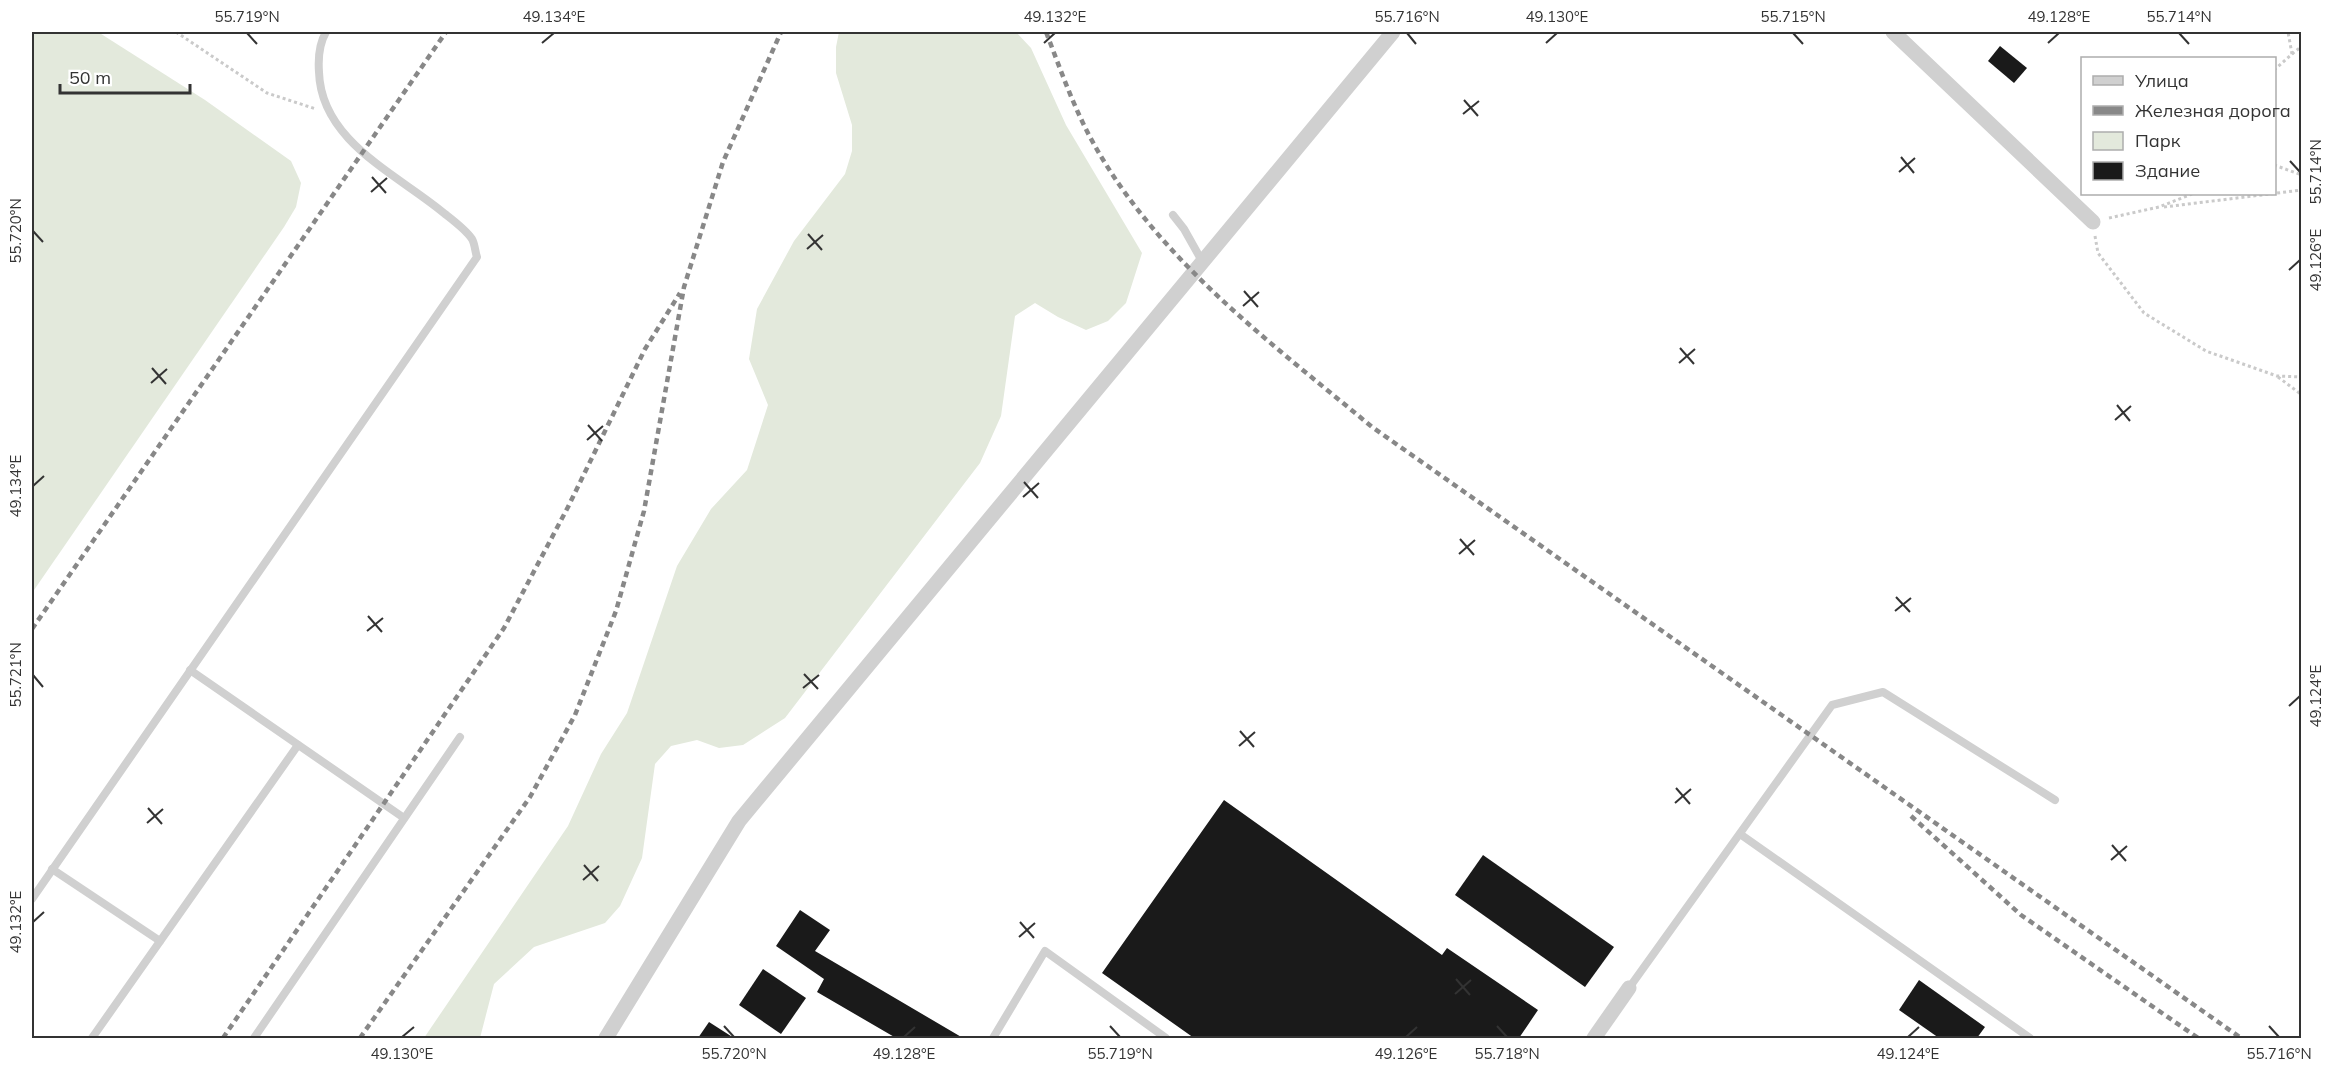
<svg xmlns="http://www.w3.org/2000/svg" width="2333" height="1070" font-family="Mulish,sans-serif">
  <rect width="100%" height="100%" fill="#fff"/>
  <g fill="#e3e9dc">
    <polygon points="32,32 98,32 205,100 291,161 301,183 296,207 284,227 32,593"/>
    <polygon points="839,32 1016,32 1031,48 1066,125 1142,253 1126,303 1108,321 1086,330 1058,317 1035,303 1015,316 1001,416 980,463 785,718 743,745 719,748 697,740 671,746 655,764 642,858 620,906 605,923 534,947 494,984 480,1038 424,1038 568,826 601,754 627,713 677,566 711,509 747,470 768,405 749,359 757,309 794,241 845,174 852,151 852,125 836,73 836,47"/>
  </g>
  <g fill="#1a1a1a">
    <polygon points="2000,46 2027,68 2014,83 1988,61"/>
    <polygon points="1224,800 1442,955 1447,948 1538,1010 1519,1038 1194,1038 1102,973"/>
    <polygon points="1483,855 1614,947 1585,987 1455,895"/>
    <polygon points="800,910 830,930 815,951 963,1038 896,1038 817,992 824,979 776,946"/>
    <polygon points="763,969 806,998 781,1034 739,1005"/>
    <polygon points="1919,980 1985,1027 1977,1038 1939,1038 1899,1010"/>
    <polygon points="709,1022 734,1038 698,1038"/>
  </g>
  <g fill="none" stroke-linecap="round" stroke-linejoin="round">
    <g stroke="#cacaca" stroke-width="3" stroke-dasharray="3 3" stroke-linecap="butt">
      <polyline points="176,32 267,93 316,109"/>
      <polyline points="2292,54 2302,46"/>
      <polyline points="2274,70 2292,54 2288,32"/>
      <polyline points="2274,165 2302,175"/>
      <polyline points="2164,207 2302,190"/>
      <polyline points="2109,218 2159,207 2192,194"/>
      <polyline points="2095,236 2098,253 2144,313 2206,351 2277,376 2302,377"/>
      <polyline points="2278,377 2302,395"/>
    </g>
    <g stroke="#d0d0d0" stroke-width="8">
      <polyline points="1173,215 1184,229 1202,261"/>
      <polyline points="190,670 404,818"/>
      <polyline points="1740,834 2030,1038"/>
      <polyline points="52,869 160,941"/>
      <path d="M32,899L477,257C475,252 475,244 472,239C466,230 454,221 445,214C399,175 321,142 319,72C318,58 319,44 326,32"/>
      <polyline points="1629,988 1832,705 1883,692 2055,800"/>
      <polyline points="92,1038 298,745"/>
      <polyline points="254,1038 460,737"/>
      <polyline points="993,1038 1045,951 1166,1038"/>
    </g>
    <g stroke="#d0d0d0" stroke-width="15">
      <polyline points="1893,32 2093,222"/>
      <polyline points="606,1038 739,821 1393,32"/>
      <polyline points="1594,1038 1629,988"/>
    </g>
    <g stroke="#888" stroke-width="4.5" stroke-dasharray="6 4.5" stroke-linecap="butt">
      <path d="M1046,32C1060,68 1072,103 1090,137C1155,258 1269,341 1372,427L2241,1038"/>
      <polyline points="32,629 446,32"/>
      <polyline points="1911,816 2021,915 2198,1038"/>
      <polyline points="223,1038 504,628 568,507 645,349 680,293"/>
      <polyline points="360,1038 530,797 575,715 616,611 644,511 684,287 723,162 781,32"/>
    </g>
  </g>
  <path fill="none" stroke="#333" stroke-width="2" d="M247,33L257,44M1407,33L1416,44M1793,33L1803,44M2179,33L2189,44M542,43L554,33M1044,43L1055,33M1546,43L1557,33M2048,43L2059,33M1464,100L1478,116M1463,114L1479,101M1901,157L1914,173M2290,161L2300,172M1899,172L1915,158M372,177L386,193M371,192L387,178M33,231L43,242M808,234L822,250M807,249L823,235M2289,270L2300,260M1244,291L1258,307M1243,306L1259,292M1680,348L1694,364M1679,363L1695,349M152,368L166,384M151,383L167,369M2117,405L2130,421M2115,420L2131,406M588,425L602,441M587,440L603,426M1024,482L1038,498M33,486L44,476M1023,497L1039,483M1460,539L1474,555M1459,554L1475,540M1896,597L1910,612M1895,611L1911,598M368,616L382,632M367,631L383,618M804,674L818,689M33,675L43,687M803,688L819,675M2289,706L2300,696M1240,731L1254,747M1239,746L1255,732M1676,788L1690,804M1675,803L1691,789M148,808L162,824M147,823L163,809M2112,845L2126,861M2111,860L2127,846M584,865L598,881M583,880L599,866M33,922L44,912M1020,922L1034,938M1019,937L1035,923M1456,979L1470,995M1455,994L1471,980M724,1026L734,1037M1110,1026L1120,1037M1497,1026L1507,1037M2269,1026L2279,1037M402,1037L414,1027M904,1037L915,1027M1406,1037L1417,1027M1908,1037L1919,1027"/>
  <rect width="2333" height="1070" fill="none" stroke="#ffffff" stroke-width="66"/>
  <rect x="2081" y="57" width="195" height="138" fill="#ffffff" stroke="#adadad" stroke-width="1.5"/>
  <rect x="2093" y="76" width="30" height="9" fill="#d0d0d0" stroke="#adadad" stroke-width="1.5"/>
  <text x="2135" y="87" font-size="18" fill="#333333">Улица</text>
  <rect x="2093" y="106" width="30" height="9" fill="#888888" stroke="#adadad" stroke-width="1.5"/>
  <text x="2135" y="117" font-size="18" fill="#333333">Железная дорога</text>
  <rect x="2093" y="132" width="30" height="18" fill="#e3e9dc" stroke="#adadad" stroke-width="1.5"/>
  <text x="2135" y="147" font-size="18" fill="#333333">Парк</text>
  <rect x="2093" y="162" width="30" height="18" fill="#1a1a1a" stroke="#adadad" stroke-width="1.5"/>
  <text x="2135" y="177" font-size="18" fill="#333333">Здание</text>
  <path d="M60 84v9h130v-9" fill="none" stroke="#333333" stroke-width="3"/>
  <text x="69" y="84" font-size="18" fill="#333333" stroke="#ffffff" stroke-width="4.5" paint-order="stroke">50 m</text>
  <rect x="33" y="33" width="2267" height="1004" fill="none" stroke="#333" stroke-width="2"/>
  <g font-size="15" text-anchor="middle" fill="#333">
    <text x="247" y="22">55.719°N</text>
    <text x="554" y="22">49.134°E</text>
    <text x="1055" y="22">49.132°E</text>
    <text x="1407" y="22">55.716°N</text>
    <text x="1557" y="22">49.130°E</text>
    <text x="1793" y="22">55.715°N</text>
    <text x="2059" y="22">49.128°E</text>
    <text x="2179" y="22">55.714°N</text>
    <text transform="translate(2316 172) rotate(-90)" y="5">55.714°N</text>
    <text transform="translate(16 231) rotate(-90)" y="5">55.720°N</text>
    <text transform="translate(2316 260) rotate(-90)" y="5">49.126°E</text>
    <text transform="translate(16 486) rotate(-90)" y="5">49.134°E</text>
    <text transform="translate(16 675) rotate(-90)" y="5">55.721°N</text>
    <text transform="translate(2316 696) rotate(-90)" y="5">49.124°E</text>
    <text transform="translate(16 922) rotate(-90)" y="5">49.132°E</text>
    <text x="402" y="1059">49.130°E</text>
    <text x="734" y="1059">55.720°N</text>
    <text x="904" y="1059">49.128°E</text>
    <text x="1120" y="1059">55.719°N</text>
    <text x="1406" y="1059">49.126°E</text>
    <text x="1507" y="1059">55.718°N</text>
    <text x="1908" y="1059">49.124°E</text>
    <text x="2279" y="1059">55.716°N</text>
  </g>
</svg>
